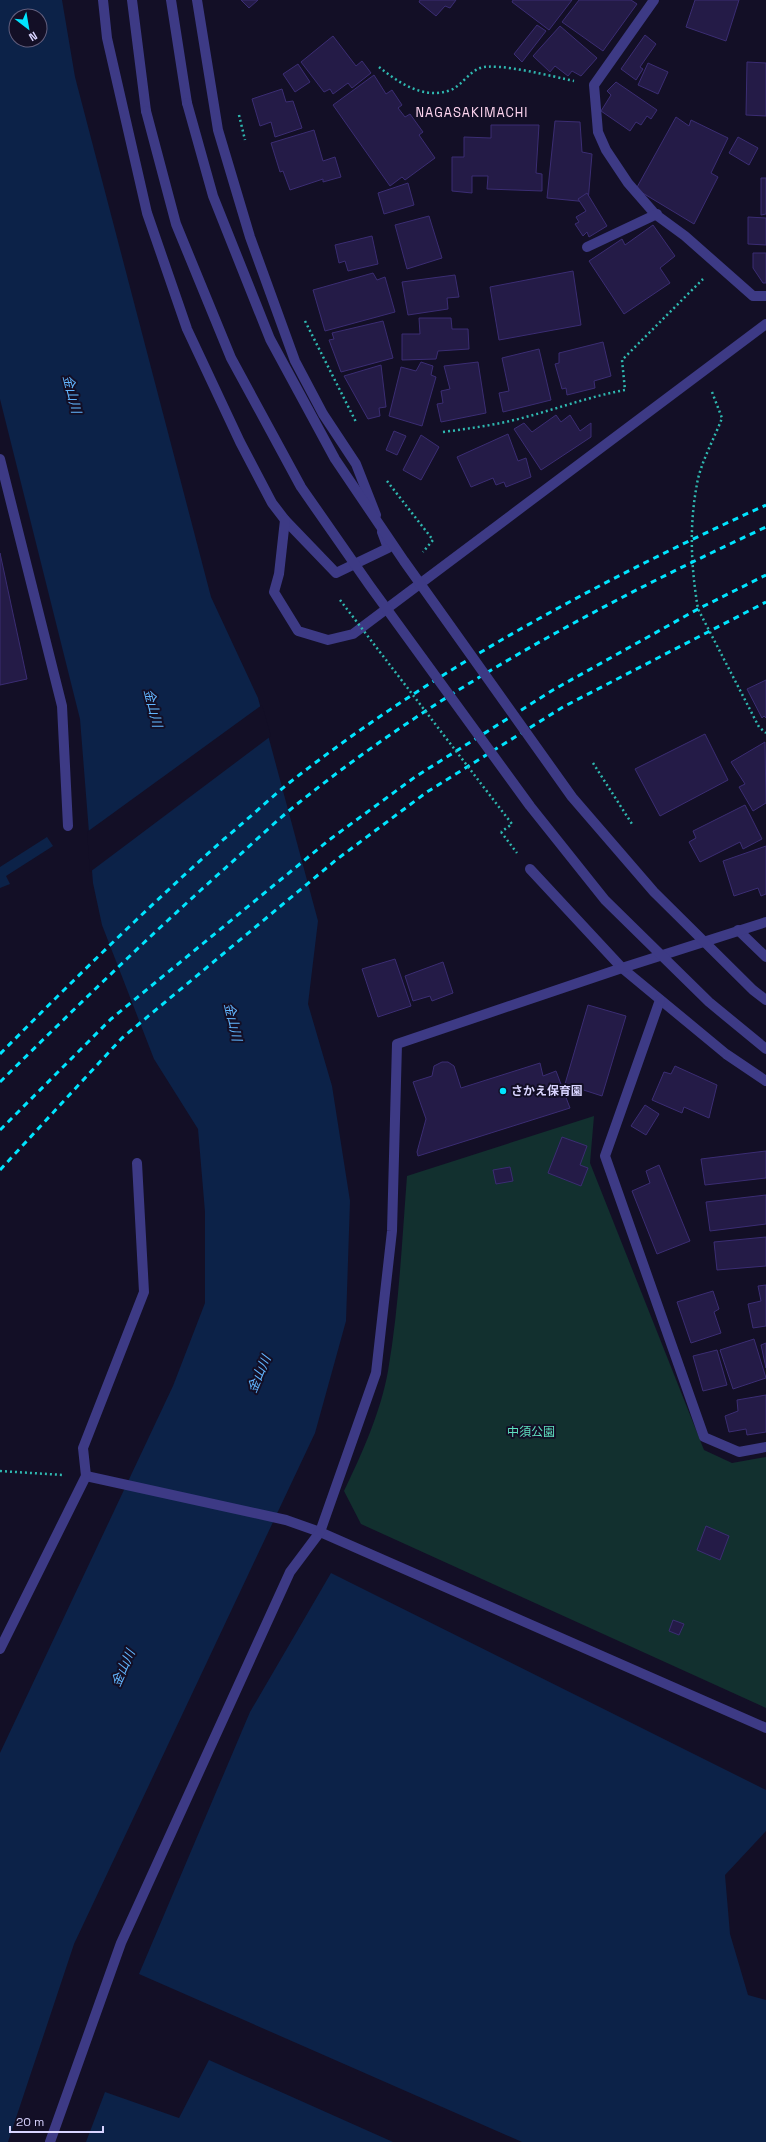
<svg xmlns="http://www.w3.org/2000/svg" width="766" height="2142" font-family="'Space Grotesk','Noto Sans JP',sans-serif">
  <rect width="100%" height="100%" fill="#130f26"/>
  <path fill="#12302f" d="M594,1116L590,1163L704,1450L732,1463L766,1457V1708L361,1524L344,1491C362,1454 381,1411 388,1371C399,1307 402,1241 407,1176Z"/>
  <g fill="#0c2248" fill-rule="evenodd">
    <path d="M0,0H62L75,77L211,597L258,698L318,921L308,1004L332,1086L350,1201L346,1321L315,1433L74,1944L8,2142H0V1753L173,1386L205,1303V1212L198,1129L154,1059L102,925L93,883L80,719L0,399ZM16,16H40V40H16Z"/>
    <polygon points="47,837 53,846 6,876 10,884 0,888 0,867"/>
    <polygon points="331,1573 766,1790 766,1831 725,1875 730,1934 748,1995 766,2000 766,2142 522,2142 139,1974 250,1712"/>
    <polygon points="209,2060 393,2142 86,2142 105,2092 179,2118"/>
  </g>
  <polygon fill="#130f26" points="262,705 271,736 90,872 87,832"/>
  <g fill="#241b47" stroke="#3b2d73">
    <polygon points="241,0 258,0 249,8"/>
    <polygon points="420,0 456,0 450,8 445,6 436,16 419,2"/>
    <polygon points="513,0 572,0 549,30 512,2"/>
    <polygon points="579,0 631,0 637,4 603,51 562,22"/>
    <polygon points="695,0 739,0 726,41 686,27"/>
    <polygon points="537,25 546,31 522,62 514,54"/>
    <polygon points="560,26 597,58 581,76 572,71 568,76 555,66 550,72 533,56"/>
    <polygon points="645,35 656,44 640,67 643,69 636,80 621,69"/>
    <polygon points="333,36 356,66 362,61 371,73 352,88 348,83 333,94 330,89 324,92 301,62"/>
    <polygon points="747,62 766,63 766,116 746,115"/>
    <polygon points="648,63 668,72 658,94 638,85"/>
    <polygon points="298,64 310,82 295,92 283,74"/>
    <polygon points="374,75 386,94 392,90 402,105 398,108 405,117 410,114 423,132 419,135 435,158 405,180 402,177 390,186 333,105"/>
    <polygon points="616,82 657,110 651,119 647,116 641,125 636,122 630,131 601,111 611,95 607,91"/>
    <polygon points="282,89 286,102 293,101 302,128 275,137 271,122 260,126 252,99"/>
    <polygon points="676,117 689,126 691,120 728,138 711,173 718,177 694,224 636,189"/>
    <polygon points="555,121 580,122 582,152 592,154 588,202 547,198"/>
    <polygon points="491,125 539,125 536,173 542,174 542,191 487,189 488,176 472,176 472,193 452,191 452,157 464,157 464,137 491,138"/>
    <polygon points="314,130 323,161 335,157 341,177 323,182 323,179 290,190 283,171 280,172 271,143"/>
    <polygon points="738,137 758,148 749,165 729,153"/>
    <polygon points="761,178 766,178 766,214 761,215"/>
    <polygon points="408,183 414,205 384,214 378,193"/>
    <polygon points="587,193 607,226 589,237 587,232 583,236 575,224 579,222 576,217 586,211 578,199"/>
    <polygon points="429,216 442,258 407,269 395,225"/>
    <polygon points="748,217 766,218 766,245 748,244"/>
    <polygon points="653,225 675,256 660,268 670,283 624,314 589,261 622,239 625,245"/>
    <polygon points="372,236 378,264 348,271 345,261 339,263 335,245"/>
    <polygon points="753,253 766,253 766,283 763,283 753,268"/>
    <polygon points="573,271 581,325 499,340 490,287"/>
    <polygon points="373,273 377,280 385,277 395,312 325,331 313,290"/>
    <polygon points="455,275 459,297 447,298 448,309 408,315 402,282"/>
    <polygon points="419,318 451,318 452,329 468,329 469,349 438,351 436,359 402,360 402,334 420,334"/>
    <polygon points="383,321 393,358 341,372 329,340 334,339 332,333"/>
    <polygon points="603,342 611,376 594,381 595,388 567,395 566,388 562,389 555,364 559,363 559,353"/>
    <polygon points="539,349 551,400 503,412 499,393 509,391 502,358"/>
    <polygon points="421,362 433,366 431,375 436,377 422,426 389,416 401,367 416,371"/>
    <polygon points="478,362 486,413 441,422 437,404 443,403 441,391 450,389 444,366"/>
    <polygon points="381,365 386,407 379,408 380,416 368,419 344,376"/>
    <polygon points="556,415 561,422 570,415 580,431 591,423 591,437 541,470 514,429 524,423 532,432"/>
    <polygon points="394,431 406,436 397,455 386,450"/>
    <polygon points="508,434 518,461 526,458 531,477 506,487 504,482 496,485 493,478 471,487 457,457"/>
    <polygon points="421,435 439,447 421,480 403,470"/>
    <polygon points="0,553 27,679 0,685"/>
    <polygon points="766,680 766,718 764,716 762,718 747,689"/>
    <polygon points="705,734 728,780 660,816 635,769"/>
    <polygon points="765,742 766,803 753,811 739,787 745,784 731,762"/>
    <polygon points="745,805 762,839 743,849 740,842 700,862 689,842 696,838 693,831"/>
    <polygon points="766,846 766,894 761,896 758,888 734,896 723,861"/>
    <polygon points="395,959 411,1006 378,1017 362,969"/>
    <polygon points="443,962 453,993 432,1001 430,996 413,1001 405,976"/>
    <polygon points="588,1005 626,1016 602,1096 565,1084"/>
    <polygon points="442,1062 448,1062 454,1066 461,1088 540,1063 543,1076 556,1071 570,1108 418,1156 417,1152 426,1119 413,1082 432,1076 434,1066"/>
    <polygon points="675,1066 717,1085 709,1118 684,1107 682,1113 652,1100 664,1072 671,1074"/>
    <polygon points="645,1105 659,1114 646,1135 631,1126"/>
    <polygon points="562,1137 587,1146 580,1165 588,1168 581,1186 548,1173"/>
    <polygon points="766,1151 766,1178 705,1185 701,1159"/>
    <polygon points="659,1165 690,1241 657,1254 632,1191 650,1183 646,1171"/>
    <polygon points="510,1167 513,1181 496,1184 493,1170"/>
    <polygon points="766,1195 766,1224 710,1231 706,1202"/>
    <polygon points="766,1237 766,1266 717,1270 714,1242"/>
    <polygon points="766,1285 766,1326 753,1328 748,1304 761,1301 758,1286"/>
    <polygon points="713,1291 719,1309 714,1312 721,1333 691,1343 677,1302"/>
    <polygon points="754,1339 766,1378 733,1389 720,1350"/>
    <polygon points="766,1343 766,1368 761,1345"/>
    <polygon points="717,1350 727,1385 703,1391 693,1356"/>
    <polygon points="766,1395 766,1432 747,1435 746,1429 729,1432 725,1416 738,1411 737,1400"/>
    <polygon points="706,1526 729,1536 720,1560 697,1550"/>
    <polygon points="673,1620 684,1624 679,1635 669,1631"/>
  </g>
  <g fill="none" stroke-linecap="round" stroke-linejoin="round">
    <g stroke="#2fb8b0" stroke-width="2.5" stroke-dasharray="2 3" stroke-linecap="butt">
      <path d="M379,67C399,83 424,100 451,90C462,85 469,72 480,68C497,62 555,77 574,81"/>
      <polyline points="239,115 245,140"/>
      <polyline points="305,321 356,422"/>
      <path d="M712,392L722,418C715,437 700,464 697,484C689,526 691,567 698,609L759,727L766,733"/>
      <path d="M443,432C466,429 488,426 510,421C549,412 586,397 625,390L622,360L703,279"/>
      <polyline points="387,481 433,540 423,552"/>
      <polyline points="593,763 632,824"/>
      <polyline points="501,832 517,853"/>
      <polyline points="0,1471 63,1475"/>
    </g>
    <g stroke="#3d3a85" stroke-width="10">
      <polyline points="103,0 107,38 147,213 187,329 240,442 272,503 285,520 336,573 388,548 382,532"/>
      <polyline points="132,0 146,111"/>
      <polyline points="171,0 187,103"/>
      <polyline points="197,0 218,130 250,237 295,361 323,414 356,464 376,515"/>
      <polyline points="654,0 594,85 598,132 606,150 628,183 655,214 685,236 753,296 766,296"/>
      <polyline points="587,247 657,214"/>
      <polyline points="0,459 62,706 68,826"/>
      <polyline points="285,520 279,574 274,592 298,631 328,640 353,634 766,324"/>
      <polyline points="530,869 622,968 726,1054 766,1081"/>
      <polyline points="738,930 766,957"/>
      <polyline points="660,1000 605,1156 704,1437 739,1452 766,1447"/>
      <polyline points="86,1476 286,1520 320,1532 766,1728"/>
      <polyline points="0,1649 86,1476 83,1448 144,1292 137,1163"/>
      <polyline points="50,2142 121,1943 290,1572 320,1532 376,1373 392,1231 397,1044 622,968 766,922"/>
    </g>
    <g stroke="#00e5ff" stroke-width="3" stroke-dasharray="6 5" stroke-linecap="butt">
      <path d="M0,1054C73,980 147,908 224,839C246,821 267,801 289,783C434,669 599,581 766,505"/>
      <path d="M0,1082C73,1010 146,939 222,871C248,848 273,823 301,801C442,688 603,603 766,527"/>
      <polyline points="0,1130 111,1019 329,840 415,777 553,690 698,609 766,575"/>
      <polyline points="0,1170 122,1038 336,860 427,792 563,707 766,602"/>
    </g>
    <polyline stroke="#2fb8b0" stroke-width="2.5" stroke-dasharray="2 3" stroke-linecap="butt" points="340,600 512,824 501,832"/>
    <g stroke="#3d3a85" stroke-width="10">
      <polyline points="187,103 213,196 270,339 335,459 404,561 572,797 654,892 753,990 766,1000"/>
      <polyline points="146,111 176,224 231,358 301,487 370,586 530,806 605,900 709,1002 766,1049"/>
    </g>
  </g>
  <circle fill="#00e5ff" stroke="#130f26" stroke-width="1.5" cx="503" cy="1091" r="4"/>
  <g text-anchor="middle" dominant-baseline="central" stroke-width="4" stroke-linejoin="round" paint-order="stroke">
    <g font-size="12" font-weight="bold" fill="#d9d4ff" stroke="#130f26" text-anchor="start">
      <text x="511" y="1091">さかえ保育園</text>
    </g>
    <g font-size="12" fill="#5fe0c0" stroke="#130f26">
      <text x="531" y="1432">中須公園</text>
    </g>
    <g font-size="13" letter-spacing="1" fill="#ffd6f0" stroke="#130f26">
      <text x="472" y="112">NAGASAKIMACHI</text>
    </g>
    <g font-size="13" font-style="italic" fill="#62b6ff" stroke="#130f26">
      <text transform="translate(72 394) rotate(76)">金山川</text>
      <text transform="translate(153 708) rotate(76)">金山川</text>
      <text transform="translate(233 1022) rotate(77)">金山川</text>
      <text transform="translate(259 1374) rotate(-67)">金山川</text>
      <text transform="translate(123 1668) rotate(-66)">金山川</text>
    </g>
  </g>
  <g transform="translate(28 28) rotate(149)"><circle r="19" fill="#130f26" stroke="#625e7d"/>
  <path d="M0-3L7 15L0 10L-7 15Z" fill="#00e5ff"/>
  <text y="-6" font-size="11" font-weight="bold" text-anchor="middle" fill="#d9d4ff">N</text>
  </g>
  <path d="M10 2126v6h93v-6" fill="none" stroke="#d9d4ff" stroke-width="2"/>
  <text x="16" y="2126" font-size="12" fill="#d9d4ff" stroke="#130f26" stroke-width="3" paint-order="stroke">20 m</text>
</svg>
